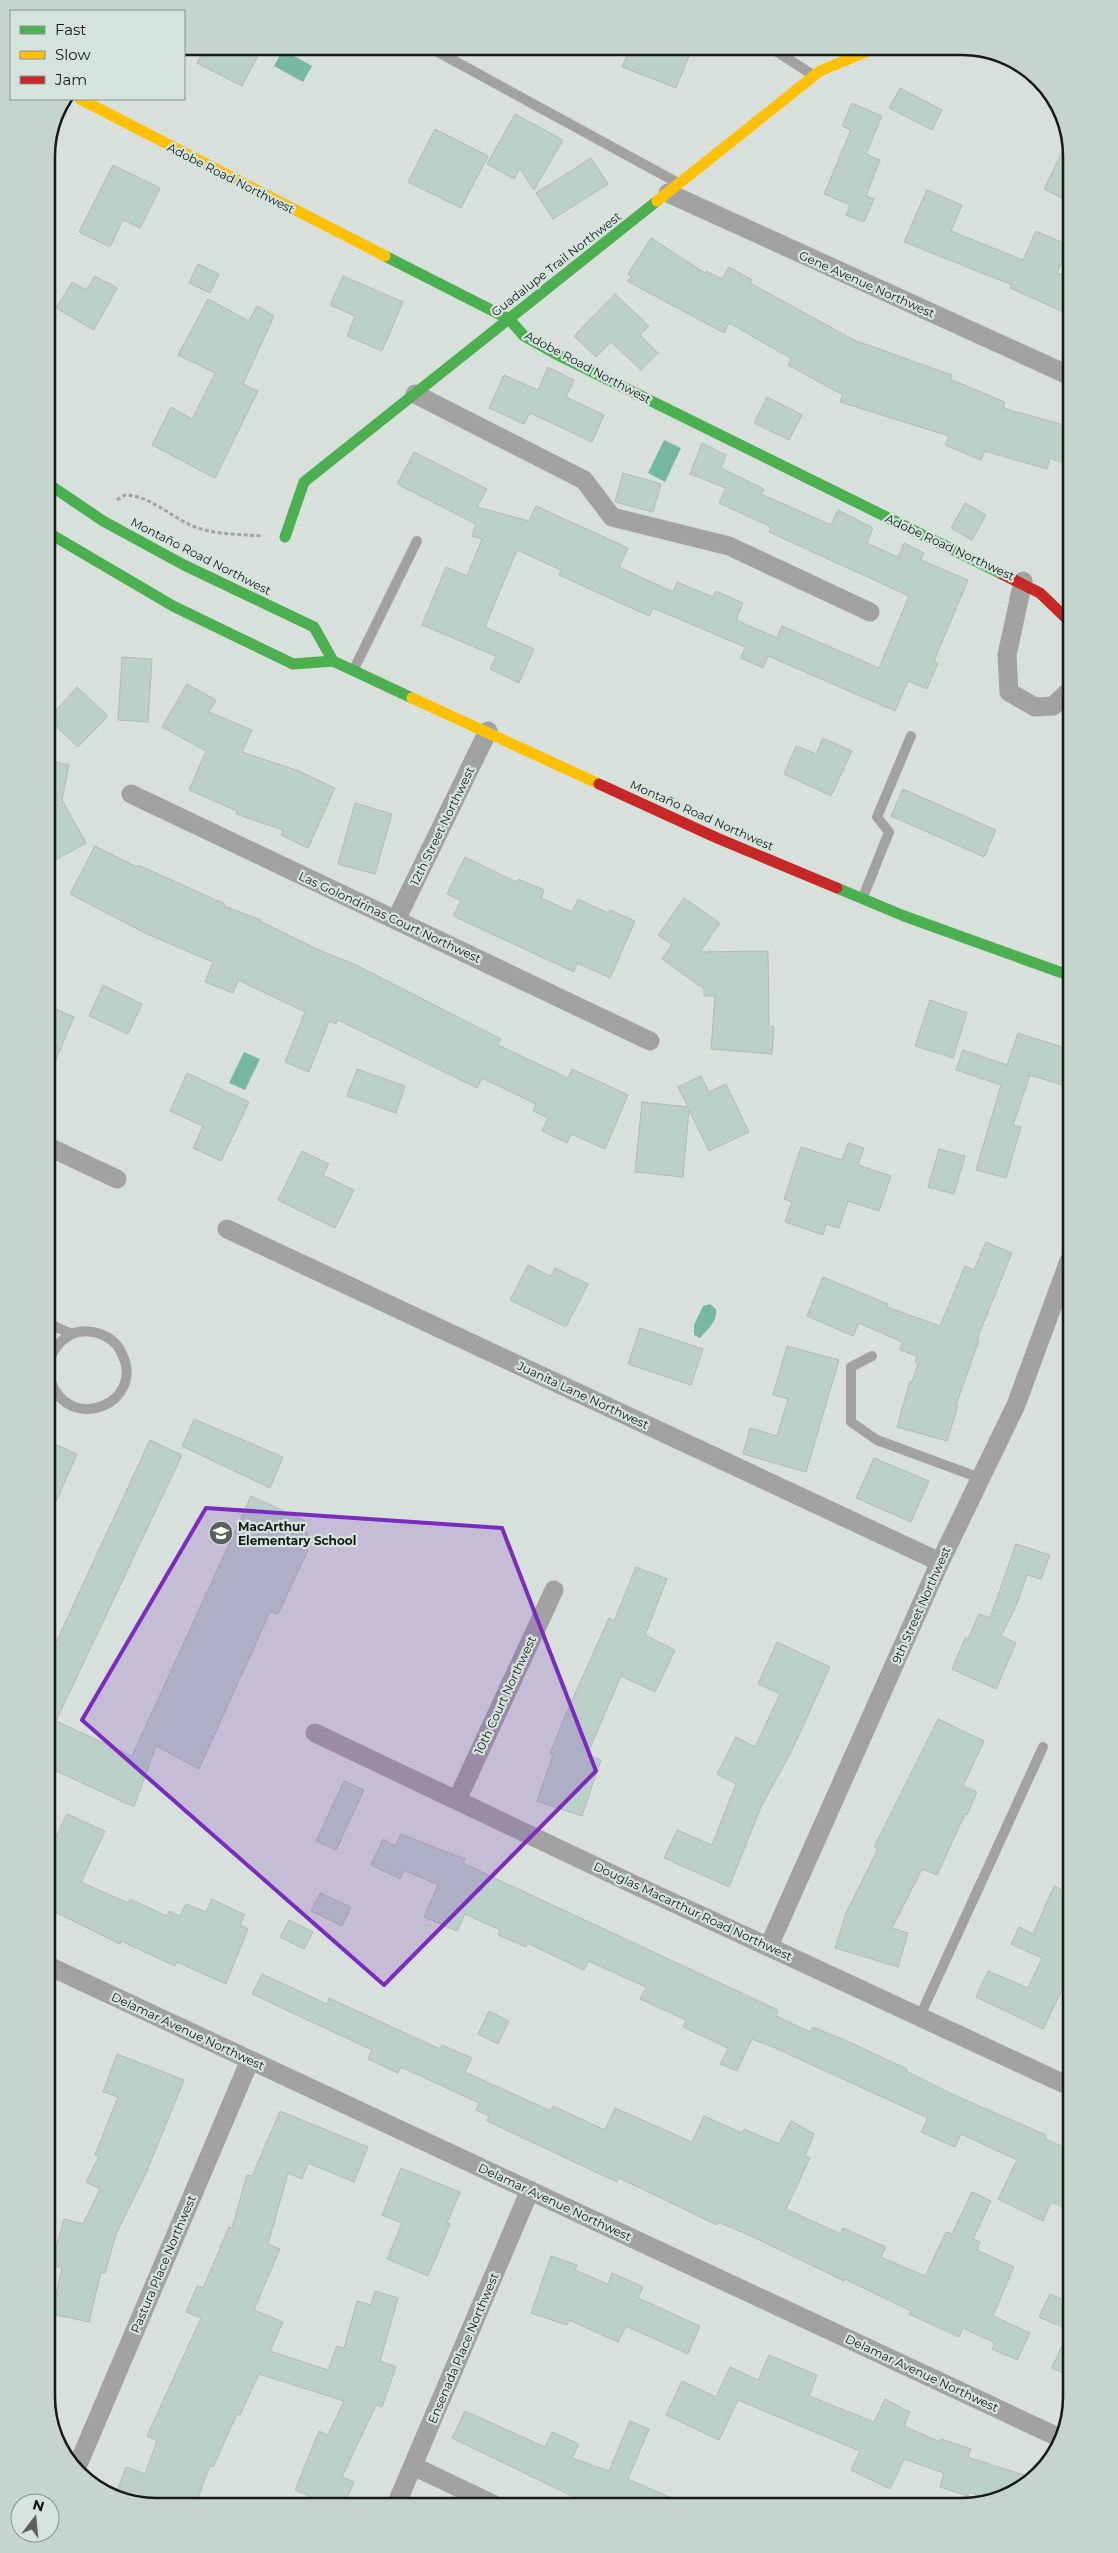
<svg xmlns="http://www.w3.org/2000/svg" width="1118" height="2553" font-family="Montserrat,sans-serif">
  <rect width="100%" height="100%" fill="#d8e0dc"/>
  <g fill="#78b8a3">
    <polygon points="283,50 312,66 303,82 274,66"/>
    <polygon points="664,440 681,448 665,482 648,473"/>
    <polygon points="244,1052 260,1059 245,1090 229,1083"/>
    <path d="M710,1304L716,1309C718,1321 707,1330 700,1338L694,1335V1325L703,1306Z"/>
  </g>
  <g fill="#bbd0c8" stroke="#b4bab7">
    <polygon points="206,46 263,46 242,86 197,63"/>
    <polygon points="631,46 693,46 676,88 622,67"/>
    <polygon points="900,88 942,110 932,130 889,108"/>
    <polygon points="852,103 882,116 866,154 880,160 866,196 874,199 864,222 846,215 850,205 824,194 851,130 842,126"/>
    <polygon points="515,114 563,140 534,190 520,169 514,179 487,164"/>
    <polygon points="435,129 488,156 461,208 408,182"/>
    <polygon points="1066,144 1066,200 1044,189"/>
    <polygon points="591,158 608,184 553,219 536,193"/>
    <polygon points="113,165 160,188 140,228 123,220 110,247 79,232"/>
    <polygon points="927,190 962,205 951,231 1023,260 1036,231 1066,244 1066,253 1057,273 1066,276 1066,313 1010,288 1012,285 904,242"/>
    <polygon points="651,238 705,273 706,271 722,279 729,267 752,280 750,283 854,340 952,375 950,379 1005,402 1003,408 1067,426 1067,465 1050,458 1047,469 985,451 981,460 945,445 949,436 840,402 843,395 788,365 792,359 729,323 724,333 627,281 632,277 628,274"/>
    <polygon points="198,264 219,274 210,293 189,283"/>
    <polygon points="95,276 117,288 94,330 56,308 72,282 86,290"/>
    <polygon points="343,276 403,302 382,351 347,336 355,316 330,305"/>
    <polygon points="615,294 649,326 640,335 658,353 641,370 611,342 596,357 574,336"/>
    <polygon points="208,299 249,321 257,306 274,316 243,384 258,391 215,478 152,445 171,407 192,419 215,373 178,355"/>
    <polygon points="548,367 574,380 566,397 604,415 592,442 530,413 524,424 489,408 504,375 538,390"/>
    <polygon points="767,397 802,415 789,440 754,423"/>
    <polygon points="702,443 726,455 721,468 764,489 761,494 831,525 838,510 873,528 867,543 898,557 904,543 924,553 921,560 968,580 934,661 938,663 927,689 908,681 895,711 768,656 763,668 741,658 745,647 653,608 649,616 559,575 561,570 517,550 485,627 534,649 519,683 490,669 496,656 422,625 446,567 467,576 482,539 472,536 476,524 397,484 414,452 487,489 477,507 529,521 536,506 628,548 619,567 673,592 677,582 713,597 716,591 743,603 736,620 777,638 782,626 879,668 909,596 769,532 771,527 719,503 726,488 690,474"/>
    <polygon points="623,473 661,484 653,512 615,502"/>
    <polygon points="965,503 986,515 972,540 951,528"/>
    <polygon points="122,657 152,659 148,722 118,720"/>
    <polygon points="187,684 216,700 209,712 252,730 242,752 299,771 335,788 308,848 281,835 283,830 236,814 237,811 189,790 206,751 162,727"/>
    <polygon points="77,687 108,716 78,747 48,719"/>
    <polygon points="823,738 852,751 831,796 784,774 796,746 816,754"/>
    <polygon points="48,760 69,765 62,800 86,843 48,864"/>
    <polygon points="903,789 996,830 984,857 891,816"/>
    <polygon points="355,803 392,814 375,874 338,864"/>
    <polygon points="95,846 137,867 138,865 225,904 224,906 261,920 260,921 321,951 356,965 501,1039 498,1045 568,1078 572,1069 628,1095 605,1149 571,1134 567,1143 542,1131 548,1118 533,1111 536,1104 482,1078 477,1088 338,1020 336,1024 329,1021 309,1072 285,1062 305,1012 238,980 233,993 205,982 213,962 147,934 70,894"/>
    <polygon points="465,857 516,882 518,879 544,890 541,898 572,912 578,899 608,913 610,910 635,921 610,978 577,963 574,972 453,916 461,901 447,894"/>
    <polygon points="684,898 720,923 700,952 768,951 769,1026 774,1027 772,1054 711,1049 715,996 704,996 704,989 662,959 672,945 658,935"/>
    <polygon points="103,985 142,1004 128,1034 89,1016"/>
    <polygon points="930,1000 967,1013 953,1058 915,1046"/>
    <polygon points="49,1006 74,1017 49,1076"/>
    <polygon points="1018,1033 1068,1049 1068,1087 1030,1075 1013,1125 1021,1127 1006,1178 976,1170 1001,1085 956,1070 963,1050 1007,1065"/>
    <polygon points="357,1069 405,1086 396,1113 347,1096"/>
    <polygon points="187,1073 249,1102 221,1161 193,1148 203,1126 170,1111"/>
    <polygon points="701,1076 709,1092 726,1084 749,1132 709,1151 689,1110 683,1177 635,1172 642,1102 688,1107 678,1087"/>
    <polygon points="848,1143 864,1148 858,1165 891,1176 879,1211 848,1201 839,1228 826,1224 823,1235 785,1222 792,1202 784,1199 801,1147 842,1160"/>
    <polygon points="939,1149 965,1156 954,1194 928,1187"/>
    <polygon points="302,1151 329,1164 323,1175 354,1190 335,1228 278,1200"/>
    <polygon points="986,1242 1012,1253 977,1339 979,1340 956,1405 958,1406 947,1441 897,1427 910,1381 912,1382 918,1364 915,1362 917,1356 900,1350 902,1342 859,1323 853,1336 807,1316 823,1277 888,1304 887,1307 940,1326 965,1266 974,1270"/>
    <polygon points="528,1265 551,1276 555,1268 588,1284 566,1327 510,1300"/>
    <polygon points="640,1328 703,1349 691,1385 628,1364"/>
    <polygon points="787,1346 839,1360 806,1472 743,1454 750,1428 777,1436 788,1399 773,1395"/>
    <polygon points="194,1419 283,1457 270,1488 182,1446"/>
    <polygon points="150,1440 182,1455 56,1721 132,1756 251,1496 305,1521 301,1530 308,1533 302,1548 308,1550 278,1614 270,1612 199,1769 156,1746 134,1807 50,1768 50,1655"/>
    <polygon points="50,1442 77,1454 50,1515"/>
    <polygon points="874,1458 929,1481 911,1522 856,1498"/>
    <polygon points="1016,1544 1050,1555 1041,1579 1027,1575 1016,1606 1001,1636 1016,1643 996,1689 952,1669 965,1638 968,1639 979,1614 990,1618"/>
    <polygon points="636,1567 667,1579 645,1635 675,1650 655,1692 621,1676 587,1755 601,1760 582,1816 537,1801 553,1755 550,1754 565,1716 609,1618 614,1621"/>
    <polygon points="777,1642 830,1667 791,1752 761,1807 729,1887 664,1858 677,1830 712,1845 736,1784 717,1774 736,1737 755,1747 780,1694 758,1684"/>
    <polygon points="938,1719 984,1741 963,1786 977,1792 967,1815 965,1814 937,1875 922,1869 892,1928 908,1933 898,1967 835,1948 846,1913 878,1849 874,1847"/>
    <polygon points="344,1781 364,1790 336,1850 316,1841"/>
    <polygon points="67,1814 105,1831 81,1882 128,1903 130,1899 167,1916 169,1911 180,1916 186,1904 206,1912 212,1899 245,1915 240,1925 248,1929 226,1984 177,1962 175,1966 121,1941 120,1944 51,1910 51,1847"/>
    <polygon points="401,1834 465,1859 463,1863 501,1881 778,2010 776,2016 810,2032 813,2027 847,2041 907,2069 906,2071 952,2094 1046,2135 1045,2139 1071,2150 1071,2211 1051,2202 1043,2221 998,2199 1017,2160 961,2134 955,2147 921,2132 928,2118 775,2048 752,2039 737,2071 720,2064 728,2048 683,2027 686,2020 640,1999 646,1987 588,1961 584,1970 527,1943 526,1947 498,1935 500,1930 465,1914 457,1931 424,1917 438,1885 404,1870 400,1879 371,1865 383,1839 395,1846"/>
    <polygon points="1054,1886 1070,1894 1071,1972 1043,2029 976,1997 988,1971 1028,1988 1042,1958 1011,1944 1019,1927 1033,1934"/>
    <polygon points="320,1893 351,1907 342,1926 311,1911"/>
    <polygon points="289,1920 313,1932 304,1949 280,1937"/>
    <polygon points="262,1974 327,2004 329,1998 440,2049 442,2045 472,2058 465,2072 551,2111 553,2106 605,2130 615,2108 692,2142 704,2116 742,2133 744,2129 779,2144 791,2121 814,2134 805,2156 810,2158 786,2209 841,2234 843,2228 886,2247 881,2257 925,2276 946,2232 952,2234 972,2192 991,2201 973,2239 980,2242 977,2250 1014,2267 993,2316 1030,2333 1017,2360 992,2349 995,2343 963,2328 959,2337 909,2314 911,2311 845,2279 844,2281 751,2236 718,2222 717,2225 619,2178 617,2182 487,2121 489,2116 476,2110 479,2103 401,2067 398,2073 368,2059 372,2050 252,1994"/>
    <polygon points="489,2011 509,2021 498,2044 478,2034"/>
    <polygon points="117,2054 184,2080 146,2173 116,2234 105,2273 101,2272 89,2322 52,2314 62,2268 52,2265 52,2261 64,2219 83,2224 100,2189 86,2182 99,2156 95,2155 118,2097 103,2092"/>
    <polygon points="280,2111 368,2147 354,2182 308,2163 302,2179 288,2173 268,2244 280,2249 254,2310 283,2322 270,2351 328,2370 337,2346 344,2348 357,2301 371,2305 375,2291 398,2298 380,2361 396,2367 382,2407 376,2405 342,2477 354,2482 344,2505 330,2505 295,2490 319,2431 328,2435 344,2401 259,2374 240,2415 237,2414 213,2467 210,2465 195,2506 148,2506 116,2494 126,2467 145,2474 157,2441 147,2436 201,2318 186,2312 197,2286 203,2288 229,2227 232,2228 247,2175 252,2176"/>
    <polygon points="401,2168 460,2192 447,2223 450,2224 428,2276 387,2259 402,2223 382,2215"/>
    <polygon points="551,2256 577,2265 575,2270 608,2284 612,2273 643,2287 638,2298 700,2326 688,2354 626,2326 618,2342 569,2320 567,2325 531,2313"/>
    <polygon points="1050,2294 1072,2304 1072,2377 1052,2368 1069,2330 1039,2317"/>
    <polygon points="769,2355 817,2375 809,2396 874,2422 885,2399 910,2412 904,2426 940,2442 941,2439 971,2449 968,2457 1030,2477 998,2501 994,2501 969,2492 968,2496 940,2487 944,2473 904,2459 890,2489 851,2470 860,2451 738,2400 719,2440 666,2415 682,2381 716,2397 730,2367 758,2380"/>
    <polygon points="465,2411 545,2447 552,2432 579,2444 572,2458 609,2471 630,2421 649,2429 628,2479 683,2503 569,2504 572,2496 452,2438"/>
  </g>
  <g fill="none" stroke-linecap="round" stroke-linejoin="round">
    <path stroke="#a2a5a4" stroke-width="3" stroke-dasharray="4 2.5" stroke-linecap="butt" d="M117,500L125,495C149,495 171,517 193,526C214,535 239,534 262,536"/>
    <g stroke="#a2a3a1" stroke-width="10">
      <polyline points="427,46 678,183"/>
      <polyline points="768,46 813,75"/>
      <polyline points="354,669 417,541"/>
      <polyline points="863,897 889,832 877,817 911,736"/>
      <polyline points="49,1324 72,1334"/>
      <polyline points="872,1356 851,1367 851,1422 877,1440 980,1478"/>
      <path d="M49,1361C53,1350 59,1341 70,1335C82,1329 96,1331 107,1337C114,1341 119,1347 122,1354C146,1402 70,1436 50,1380"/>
      <polyline points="920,2016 1043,1747"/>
    </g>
    <g stroke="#a2a3a1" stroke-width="19">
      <polyline points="668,193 1066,374"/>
      <polyline points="415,394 584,480 612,517 729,546 870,612"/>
      <polyline points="1023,581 1007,655 1009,692 1035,707 1053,706 1067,693"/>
      <polyline points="131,794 650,1041"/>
      <polyline points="396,920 488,731"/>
      <polyline points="49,1147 117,1179"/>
      <polyline points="227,1229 940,1562"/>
      <polyline points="315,1733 635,1885 1071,2087"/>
      <polyline points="457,1800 554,1590"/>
      <polyline points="769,1946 940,1562 1016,1405 1069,1261"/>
      <polyline points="51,1967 1058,2437"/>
      <polyline points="413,2466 493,2504"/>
      <polyline points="77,2467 250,2060"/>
      <polyline points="396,2505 530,2190"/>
    </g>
    <g stroke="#4caf50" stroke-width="11">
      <polyline points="385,256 509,319 524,336 556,354 1002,574"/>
      <polyline points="47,483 103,521 184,565 314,627 333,661"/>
      <polyline points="47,532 173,606 293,664 333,661 412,698"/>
      <polyline points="285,537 304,482 657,201"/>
      <polyline points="837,888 904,916 1068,975"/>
    </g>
    <g stroke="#ffc107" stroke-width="11">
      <polyline points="80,99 385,256"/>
      <polyline points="657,201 820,71 880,46"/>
      <polyline points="412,698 599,784"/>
    </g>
    <g stroke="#c62828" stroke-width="11">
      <polyline points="1002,574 1040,593 1067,619"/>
      <polyline points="599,784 717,838 837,888"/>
    </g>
  </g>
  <path fill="#7b2cbf" fill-opacity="0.2" stroke="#7b2cbf" stroke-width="4" stroke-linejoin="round" d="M206,1508L502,1528L596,1771L384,1985L82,1720Z"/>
  <defs>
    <g id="school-disc" transform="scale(1.25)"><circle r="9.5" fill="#59605d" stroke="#d4e4dd"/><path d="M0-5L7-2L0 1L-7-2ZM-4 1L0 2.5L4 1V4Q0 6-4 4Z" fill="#fff"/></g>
  </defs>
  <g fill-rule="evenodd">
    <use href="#school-disc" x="221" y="1533"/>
  </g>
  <g text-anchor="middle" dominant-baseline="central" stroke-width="4.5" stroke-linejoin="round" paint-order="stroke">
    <g font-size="12" fill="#151b19" stroke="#d4e4dd">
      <text transform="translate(231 178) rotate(27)">Adobe Road Northwest</text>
      <text transform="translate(556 264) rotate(-38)">Guadalupe Trail Northwest</text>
      <text transform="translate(867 284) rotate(24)">Gene Avenue Northwest</text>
      <text transform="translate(588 367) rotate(28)">Adobe Road Northwest</text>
      <text transform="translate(950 547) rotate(25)">Adobe Road Northwest</text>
      <text transform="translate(201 556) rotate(27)">Montaño Road Northwest</text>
      <text transform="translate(702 815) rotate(24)">Montaño Road Northwest</text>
      <text transform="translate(442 826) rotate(-64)">12th Street Northwest</text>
      <text transform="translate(390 917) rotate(25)">Las Golondrinas Court Northwest</text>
      <text transform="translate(583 1395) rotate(25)">Juanita Lane Northwest</text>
      <text transform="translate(921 1605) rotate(-66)">9th Street Northwest</text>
      <text transform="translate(505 1695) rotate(-65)">10th Court Northwest</text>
      <text transform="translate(693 1911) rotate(25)">Douglas Macarthur Road Northwest</text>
      <text transform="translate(188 2031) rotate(25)">Delamar Avenue Northwest</text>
      <text transform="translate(555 2202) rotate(25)">Delamar Avenue Northwest</text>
      <text transform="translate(163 2264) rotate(-67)">Pastura Place Northwest</text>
      <text transform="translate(463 2348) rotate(-67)">Ensenada Place Northwest</text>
      <text transform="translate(922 2373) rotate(25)">Delamar Avenue Northwest</text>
    </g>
    <g font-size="12" font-weight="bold" fill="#151b19" stroke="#d4e4dd" text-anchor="start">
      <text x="238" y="1526">MacArthur<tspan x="238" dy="14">Elementary School</tspan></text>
    </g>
  </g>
  <path d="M0 0H1118V2553H0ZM156 55H962A101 101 0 0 1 1063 156V2397A101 101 0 0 1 962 2498H156A101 101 0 0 1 55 2397V156A101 101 0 0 1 156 55Z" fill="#c5d4cd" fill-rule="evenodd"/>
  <path fill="none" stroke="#151b19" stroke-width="2.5" d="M156 55H962A101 101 0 0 1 1063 156V2397A101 101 0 0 1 962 2498H156A101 101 0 0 1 55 2397V156A101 101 0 0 1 156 55Z"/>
  <rect x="10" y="10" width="175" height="90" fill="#d4e4dd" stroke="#88948f"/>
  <rect x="20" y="26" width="25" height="8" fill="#4caf50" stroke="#88948f"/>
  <text x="55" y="35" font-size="15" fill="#151b19">Fast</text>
  <rect x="20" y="51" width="25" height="8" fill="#ffc107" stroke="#88948f"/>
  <text x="55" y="60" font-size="15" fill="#151b19">Slow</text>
  <rect x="20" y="76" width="25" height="8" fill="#c62828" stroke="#88948f"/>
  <text x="55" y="85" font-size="15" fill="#151b19">Jam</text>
  <g transform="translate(35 2518) rotate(16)"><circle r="24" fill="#d4e4dd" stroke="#88948f"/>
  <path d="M0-4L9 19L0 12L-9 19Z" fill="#59605d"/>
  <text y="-8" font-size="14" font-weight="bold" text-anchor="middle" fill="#151b19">N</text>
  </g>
</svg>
